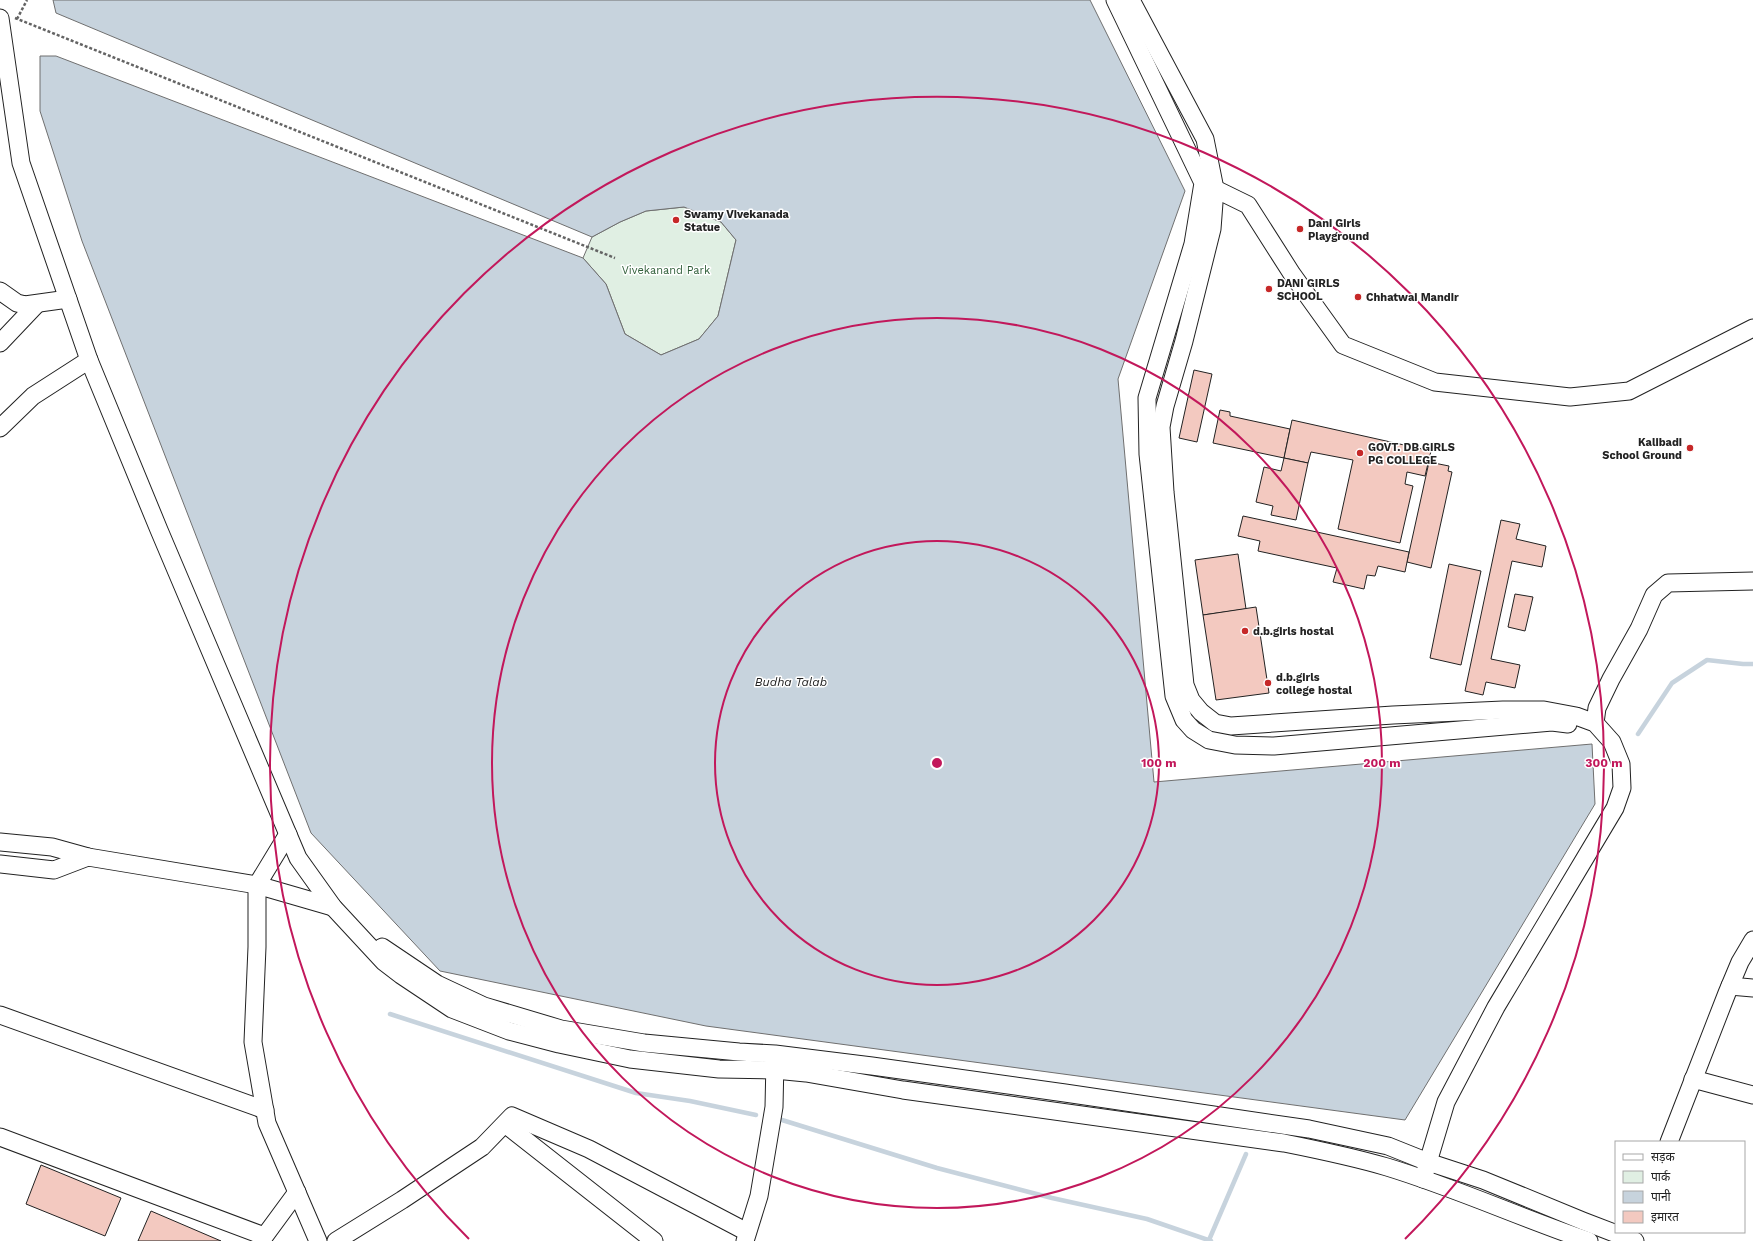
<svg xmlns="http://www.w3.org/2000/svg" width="1753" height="1241" font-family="'Work Sans','Noto Sans Devanagari',sans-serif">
  <rect width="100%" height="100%" fill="#fff"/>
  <polygon fill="#e0efe3" stroke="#6f6f6f" points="684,207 721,222 736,240 718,316 699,339 661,355 625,334 606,284 583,258 592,237 620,222 646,211"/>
  <polygon fill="#c7d3dd" stroke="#6f6f6f" points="53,0 1090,0 1185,191 1118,379 1154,782 1592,744 1595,804 1405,1120 706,1026 440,971 311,833 82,241 40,111 40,56 56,56 583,258 606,284 625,334 661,355 699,339 718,316 736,240 721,222 684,207 646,211 620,222 592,237 56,13"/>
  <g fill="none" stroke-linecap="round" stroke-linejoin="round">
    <g stroke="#c7d3dd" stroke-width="4.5">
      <polyline points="1638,734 1672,683 1707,660 1743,664 1753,664"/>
      <polyline points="390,1014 636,1093 690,1101 756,1115"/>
      <polyline points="782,1120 937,1168 1052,1198 1147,1219 1211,1241"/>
      <polyline points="1209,1240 1246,1154"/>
    </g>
  </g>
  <g fill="#f3c9c0" stroke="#222">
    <polygon points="1194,370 1212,374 1197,442 1179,438"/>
    <polygon points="1220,410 1230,412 1230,416 1290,429 1284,458 1213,443"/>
    <polygon points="1292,420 1431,451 1425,476 1407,472 1405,484 1413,486 1400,543 1338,529 1353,460 1311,452 1308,463 1284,458"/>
    <polygon points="1284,458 1308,463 1296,520 1271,515 1273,506 1256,502 1264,467 1281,471"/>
    <polygon points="1429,462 1449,466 1448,471 1452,472 1431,568 1407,562"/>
    <polygon points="1243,516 1409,552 1405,572 1378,566 1375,576 1367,575 1364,589 1333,582 1337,568 1258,551 1260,541 1238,536"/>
    <polygon points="1501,520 1520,524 1516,539 1546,546 1542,567 1512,561 1491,659 1520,665 1515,688 1486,682 1483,695 1465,691"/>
    <polygon points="1238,554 1246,609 1203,615 1195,560"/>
    <polygon points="1449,564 1481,571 1461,665 1430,658"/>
    <polygon points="1515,594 1533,597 1525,631 1508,627"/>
    <polygon points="1256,607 1269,693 1216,700 1203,615"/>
    <polygon points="41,1165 121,1198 105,1236 26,1204"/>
    <polygon points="151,1211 221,1241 138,1241"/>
  </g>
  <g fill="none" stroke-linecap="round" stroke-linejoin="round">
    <g stroke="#222" stroke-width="19">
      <g id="minor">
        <polyline points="1115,0 1203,183 1193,244 1147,398 1148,454 1174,696 1184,720 1193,730 1209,740 1235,745 1274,746 1552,722 1568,724"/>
        <polyline points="1131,0 1205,139 1215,189 1212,229 1184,341 1165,406 1161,427 1165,492 1185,685 1191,700 1201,712 1215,723 1231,726 1393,715 1503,710 1544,710 1576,716 1595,723 1612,742 1621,764 1622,788 1615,808 1496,1007 1446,1102 1423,1179"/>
        <path d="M0,18L21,163L89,360L159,530L298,858L333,907L384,962L401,975L452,1009L509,1031L559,1044L630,1059L719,1069L775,1070L806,1073L903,1090L1284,1143C1319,1150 1353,1157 1387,1167C1456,1188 1521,1218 1589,1241"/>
        <polyline points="1205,184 1248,205 1292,274 1343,345 1435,382 1570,397 1629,391 1753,328"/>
        <polyline points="0,291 17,303 25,305 68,299"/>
        <polyline points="0,343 37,304"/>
        <polyline points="0,428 33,396 89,360"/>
        <polyline points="1595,723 1597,708 1611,679 1639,629 1654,595 1668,583 1753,581"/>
        <polyline points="288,834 257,885 257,947 253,1042 267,1123 318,1241"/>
        <polyline points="0,842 52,847 88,857 257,885 333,907"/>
        <polyline points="0,864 54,870 88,857"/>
        <polyline points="382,947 437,984 484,1006 561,1029 644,1043 739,1052 775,1054 872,1066 1065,1093 1309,1129 1388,1146 1428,1162 1483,1180 1583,1221 1635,1241"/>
        <polyline points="1730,986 1753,988"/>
        <polyline points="0,1015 265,1110"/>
        <polyline points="1693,1079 1753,1095"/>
        <polyline points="505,1124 654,1241"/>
        <polyline points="0,1137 264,1236"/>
        <polyline points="1669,1142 1727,993 1740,962 1753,940"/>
        <polyline points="261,1241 297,1192"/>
        <polyline points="336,1241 402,1200 482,1147 512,1116 589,1149 747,1232"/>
        <polyline points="745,1241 759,1196 774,1107 775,1060"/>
      </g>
    </g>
    <g stroke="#646464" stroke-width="2.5" stroke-dasharray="3 2" stroke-linecap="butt">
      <polyline points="15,18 615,258"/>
      <polyline points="17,19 27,0"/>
    </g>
    <use href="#minor" stroke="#fff" stroke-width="17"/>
  </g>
  <g fill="none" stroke="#c2185b" stroke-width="2">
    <circle cx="937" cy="763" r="222"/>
    <circle cx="937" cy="763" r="445"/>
    <path d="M469 1239A667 667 0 1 1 1405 1239"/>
  </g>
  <g fill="#c62828" stroke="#fff" stroke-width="1.5">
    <circle cx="676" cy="220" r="4"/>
    <circle cx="1300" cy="229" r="4"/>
    <circle cx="1269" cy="289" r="4"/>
    <circle cx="1358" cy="297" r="4"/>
    <circle cx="1690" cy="448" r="4"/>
    <circle cx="1360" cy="453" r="4"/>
    <circle cx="1245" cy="631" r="4"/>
    <circle cx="1268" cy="683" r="4"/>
  </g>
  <g text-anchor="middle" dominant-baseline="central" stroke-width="3" stroke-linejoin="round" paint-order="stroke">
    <g font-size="11" font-weight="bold" fill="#222" stroke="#fff" text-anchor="start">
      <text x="684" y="214">Swamy Vivekanada<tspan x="684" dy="13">Statue</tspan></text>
      <text x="1308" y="223">Dani Girls<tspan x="1308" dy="13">Playground</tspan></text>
      <text x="1277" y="283">DANI GIRLS<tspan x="1277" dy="13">SCHOOL</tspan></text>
      <text x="1366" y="297">Chhatwai Mandir</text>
      <text x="1682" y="442" text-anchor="end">Kalibadi<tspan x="1682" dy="13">School Ground</tspan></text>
      <text x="1368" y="447">GOVT. DB GIRLS<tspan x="1368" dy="13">PG COLLEGE</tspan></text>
      <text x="1253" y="631">d.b.girls hostal</text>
      <text x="1276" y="677">d.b.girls<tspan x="1276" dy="13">college hostal</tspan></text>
    </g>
    <g font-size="11" fill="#2f5e38" stroke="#fff">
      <text x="666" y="270">Vivekanand Park</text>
    </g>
    <g font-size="12" font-style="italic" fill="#222" stroke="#fff">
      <text x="791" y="682">Budha Talab</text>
    </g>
  </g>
  <circle cx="937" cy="763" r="6" fill="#c2185b" stroke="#fff" stroke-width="2"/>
  <g font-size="12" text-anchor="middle" font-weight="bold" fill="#c2185b" stroke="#fff" stroke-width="3" stroke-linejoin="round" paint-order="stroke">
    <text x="1159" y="767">100 m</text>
    <text x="1382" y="767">200 m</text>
    <text x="1604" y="767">300 m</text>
  </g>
  <rect x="1615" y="1141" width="130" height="92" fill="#ffffff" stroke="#a7a7a7"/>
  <rect x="1623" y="1154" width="20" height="6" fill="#ffffff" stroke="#a7a7a7"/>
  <text x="1651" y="1161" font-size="12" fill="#222222">सड़क</text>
  <rect x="1623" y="1171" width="20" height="12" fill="#e0efe3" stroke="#a7a7a7"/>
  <text x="1651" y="1181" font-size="12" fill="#222222">पार्क</text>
  <rect x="1623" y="1191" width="20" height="12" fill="#c7d3dd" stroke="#a7a7a7"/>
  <text x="1651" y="1201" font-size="12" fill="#222222">पानी</text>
  <rect x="1623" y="1211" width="20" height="12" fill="#f3c9c0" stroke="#a7a7a7"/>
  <text x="1651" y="1221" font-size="12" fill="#222222">इमारत</text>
</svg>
